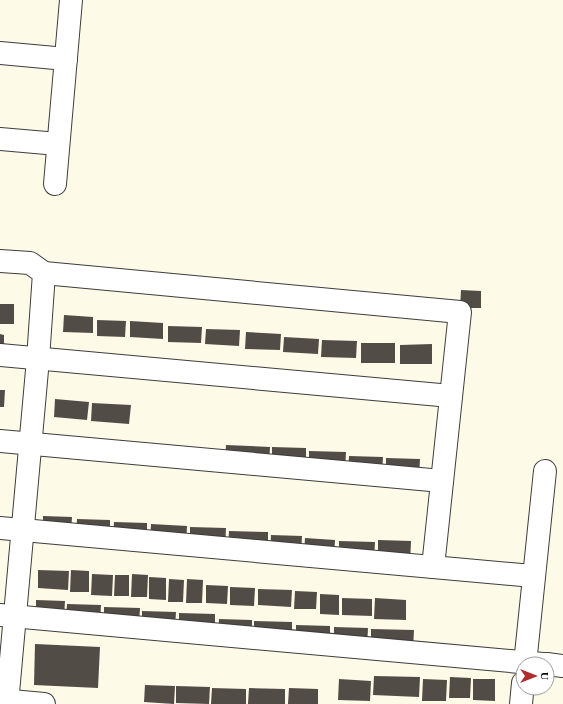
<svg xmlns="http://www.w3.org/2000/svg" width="563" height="704" font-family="Georgia,serif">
  <rect width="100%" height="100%" fill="#fefae8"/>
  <g fill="#524c47">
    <polygon points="461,290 481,291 481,308 460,308"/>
    <rect x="0" y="304" width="14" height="20"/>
    <polygon points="64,315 93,317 93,333 63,332"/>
    <polygon points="97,320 126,321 125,337 97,336"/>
    <polygon points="130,321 163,323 163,339 130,337"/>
    <polygon points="168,326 202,327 201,343 168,342"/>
    <polygon points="206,329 240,330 239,346 205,344"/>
    <polygon points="246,332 281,334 280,350 245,349"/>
    <polygon points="0,334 4,335 4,351 0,351"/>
    <polygon points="284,337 319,339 318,354 283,352"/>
    <polygon points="322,340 357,341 356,358 321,357"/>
    <rect x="361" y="343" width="34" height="20"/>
    <polygon points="432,344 432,364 400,364 400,345"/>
    <polygon points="0,390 5,390 4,407 0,407"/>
    <polygon points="55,399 89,402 87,420 54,417"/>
    <polygon points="92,403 131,405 129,424 91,421"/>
    <polygon points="226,445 270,447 269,462 225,461"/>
    <polygon points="272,447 306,448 306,466 272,465"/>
    <polygon points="309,451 346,452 345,470 309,468"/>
    <polygon points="349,456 383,457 382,473 348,472"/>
    <polygon points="386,458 420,459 419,478 386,477"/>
    <polygon points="43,516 72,517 71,535 43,534"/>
    <polygon points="77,519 110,520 110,539 76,538"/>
    <polygon points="114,522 147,523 147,540 113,539"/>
    <polygon points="151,524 187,526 186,545 150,544"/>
    <polygon points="190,527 226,528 225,549 190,548"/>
    <polygon points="229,531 268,532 268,551 228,550"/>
    <polygon points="271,535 302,536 301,555 270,554"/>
    <polygon points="305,538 335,540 334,556 304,555"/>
    <polygon points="378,540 411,541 410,564 378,563"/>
    <polygon points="339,541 375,542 374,560 339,559"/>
    <polygon points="38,570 69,571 68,590 38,588"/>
    <polygon points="71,570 89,571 89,592 70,592"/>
    <polygon points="92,574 113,575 112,596 91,595"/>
    <polygon points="132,574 148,575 147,597 131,597"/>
    <polygon points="115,575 129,575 129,596 114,596"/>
    <polygon points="149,577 166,578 166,600 149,599"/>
    <polygon points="169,579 184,580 183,602 168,602"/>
    <polygon points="187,579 203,580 202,603 186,603"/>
    <polygon points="206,585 228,586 227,604 206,603"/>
    <polygon points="230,587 255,588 254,606 230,605"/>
    <polygon points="258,589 292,590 291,607 258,605"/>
    <polygon points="295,591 317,592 316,609 294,609"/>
    <polygon points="320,594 339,595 339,615 320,614"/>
    <polygon points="342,598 372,599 372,616 342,615"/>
    <polygon points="375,598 406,600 406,620 374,619"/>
    <polygon points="36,600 65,601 64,617 36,616"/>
    <polygon points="67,604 101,605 100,622 66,621"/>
    <polygon points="104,607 140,608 139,624 104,623"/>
    <polygon points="142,611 176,612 175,628 142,627"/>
    <polygon points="179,613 215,614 215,633 179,631"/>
    <polygon points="219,619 252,620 252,637 218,636"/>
    <polygon points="254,621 292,622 292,640 254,639"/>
    <polygon points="296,625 330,626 330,644 296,642"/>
    <polygon points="334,627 368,628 367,647 334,646"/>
    <polygon points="371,629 414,630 413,650 371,649"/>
    <polygon points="35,644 100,647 98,688 34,685"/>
    <polygon points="374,676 420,677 419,697 373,695"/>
    <polygon points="450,677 471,678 470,698 449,698"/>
    <polygon points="339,679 371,681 370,701 338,700"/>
    <polygon points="423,679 447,680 446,701 422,701"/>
    <polygon points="473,679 495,679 495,701 473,700"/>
    <polygon points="145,685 175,686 174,704 144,702"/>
    <polygon points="176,686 210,687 209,704 176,703"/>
    <polygon points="212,688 246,689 246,704 211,704"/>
    <polygon points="249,688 285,689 285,704 248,704"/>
    <polygon points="289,688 318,689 318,704 288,704"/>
  </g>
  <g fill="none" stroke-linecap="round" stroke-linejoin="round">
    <g stroke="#3d3d3d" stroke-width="24">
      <g id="minor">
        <polyline points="0,53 66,59"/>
        <polyline points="0,139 58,144"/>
        <polyline points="55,184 71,0"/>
        <polyline points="0,261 30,263 44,273 38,359 7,704"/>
        <polyline points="44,273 460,312 433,567"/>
        <polyline points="0,355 451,396"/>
        <polyline points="0,441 442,481"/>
        <polyline points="0,528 533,576"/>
        <polyline points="0,615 543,664"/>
        <polyline points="525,664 545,471"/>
        <polyline points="547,664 563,666"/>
        <polyline points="0,700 44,704"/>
        <polyline points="521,704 523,683"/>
      </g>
    </g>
    <use href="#minor" stroke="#fff" stroke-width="22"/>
  </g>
  <g transform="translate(535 676) rotate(90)"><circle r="19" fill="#ffffff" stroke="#9d9d9d"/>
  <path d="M0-3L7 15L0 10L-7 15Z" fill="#af2d2e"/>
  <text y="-6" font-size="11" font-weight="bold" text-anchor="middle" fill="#0a0a0a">U</text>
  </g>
</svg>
